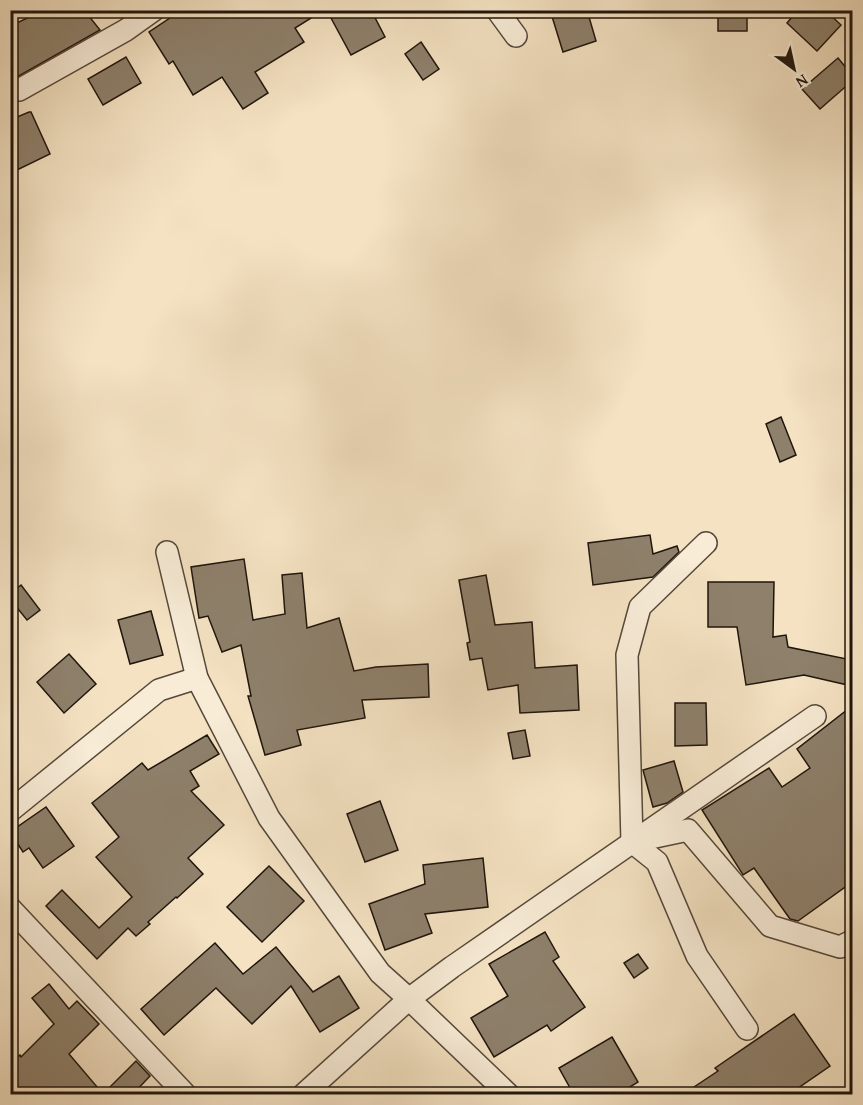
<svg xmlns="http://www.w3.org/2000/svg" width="863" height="1105" font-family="'Gentium Book Plus',serif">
  <rect width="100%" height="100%" fill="#f4e2c2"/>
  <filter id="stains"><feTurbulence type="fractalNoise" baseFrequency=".00333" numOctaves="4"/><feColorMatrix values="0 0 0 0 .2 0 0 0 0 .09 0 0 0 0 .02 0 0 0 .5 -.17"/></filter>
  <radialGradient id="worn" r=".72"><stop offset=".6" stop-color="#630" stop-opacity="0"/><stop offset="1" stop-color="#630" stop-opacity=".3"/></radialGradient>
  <g fill="#8e806b" stroke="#20150d" stroke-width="1.5">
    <polygon points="28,10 84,10 100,30 10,81 10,26 32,16"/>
    <polygon points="182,10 324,10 295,28 304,42 255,72 268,93 243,109 222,77 193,95 173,61 169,64 149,32"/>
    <polygon points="345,10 371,10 385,37 351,55 331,18"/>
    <polygon points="550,10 587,10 596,41 563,52"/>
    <rect x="718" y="10" width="29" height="21"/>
    <polygon points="798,10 825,10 841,25 817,51 787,23"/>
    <polygon points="421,42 439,69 423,80 405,54"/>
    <polygon points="126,57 141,83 103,105 88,79"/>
    <polygon points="838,58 852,75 852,81 820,109 802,89"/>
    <polygon points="29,112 31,112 50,154 17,170 10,156 10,120"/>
    <polygon points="781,417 796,455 780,462 766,424"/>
    <polygon points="650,535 653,554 677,546 679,552 653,577 593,585 588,543"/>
    <polygon points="244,559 253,620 285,614 282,575 302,573 307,628 339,618 354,671 376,667 428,664 429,697 362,700 365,718 297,730 301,745 265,755 248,696 251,696 241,645 222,652 208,616 199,618 191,567"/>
    <polygon points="486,575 495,625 532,622 535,668 577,665 579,710 520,713 518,685 488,690 482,658 470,660 467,643 470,642 459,580"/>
    <polygon points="708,582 774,582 773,637 786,635 788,647 852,660 852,686 804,675 746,685 737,627 708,627"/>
    <polygon points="21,585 40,610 27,620 10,599 10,594"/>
    <polygon points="151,611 163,655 130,664 118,620"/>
    <polygon points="69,654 96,684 64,713 37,682"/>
    <polygon points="675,703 706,703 707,745 675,746"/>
    <polygon points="852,706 852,882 798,921 790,919 754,868 743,875 742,873 702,810 769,768 782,787 810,768 797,749"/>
    <polygon points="525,730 530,756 513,759 508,733"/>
    <polygon points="207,735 219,754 190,771 199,786 191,791 224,825 188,858 203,874 177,898 176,897 148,922 150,924 136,936 128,928 97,959 46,906 62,890 99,928 132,897 96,857 119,837 92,803 142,763 148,770"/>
    <polygon points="674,761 683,792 667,803 653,807 643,770"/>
    <polygon points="380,801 398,850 365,862 347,814"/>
    <polygon points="46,807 74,846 43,868 29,848 23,852 10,832"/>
    <polygon points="483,858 488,907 425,914 432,933 385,950 369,904 425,884 423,865"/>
    <polygon points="269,866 304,901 262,942 227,907"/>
    <polygon points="545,932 559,957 553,961 585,1007 551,1031 547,1025 494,1057 471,1018 508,996 489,964"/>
    <polygon points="215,943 243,974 276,947 313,992 339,976 359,1008 320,1032 291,986 252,1024 216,988 164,1035 141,1009"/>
    <polygon points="638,954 648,968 634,978 624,963"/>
    <polygon points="49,984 69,1009 77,1001 99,1024 69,1054 103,1094 136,1061 150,1076 132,1095 10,1095 10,1064 20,1055 21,1057 54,1024 32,998"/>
    <polygon points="794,1014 830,1066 788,1095 682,1095 718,1071 715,1068"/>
    <polygon points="612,1037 638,1082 617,1095 574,1095 559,1068"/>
  </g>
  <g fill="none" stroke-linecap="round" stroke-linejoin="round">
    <g stroke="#55483a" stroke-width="24">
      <g id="minor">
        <polyline points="497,10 516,36"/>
        <polyline points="19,90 126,30 154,10"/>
        <polyline points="167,552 197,678 269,818 380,973 409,999 508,1094"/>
        <polyline points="10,811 159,690 197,678"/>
        <polyline points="641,840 688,830 770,926 840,947 852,941"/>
        <polyline points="632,842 627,655 640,607 706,543"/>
        <polyline points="632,842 657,862 697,956 747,1029"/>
        <polyline points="10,908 185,1094"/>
        <polyline points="304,1094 409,999 452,967 815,716"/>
      </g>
    </g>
    <use href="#minor" stroke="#f8ecd7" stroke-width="21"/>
  </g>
  <rect width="863" height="1105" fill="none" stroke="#f4e2c2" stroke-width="36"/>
  <rect x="12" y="12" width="839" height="1081" fill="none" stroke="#20150d" stroke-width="3"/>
  <rect x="18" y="18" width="827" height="1069" fill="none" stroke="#20150d" stroke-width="1.5"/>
  <g transform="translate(794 69) rotate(147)" stroke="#f8ecd7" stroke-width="4.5" paint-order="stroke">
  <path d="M0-4.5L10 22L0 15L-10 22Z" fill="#20150d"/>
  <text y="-9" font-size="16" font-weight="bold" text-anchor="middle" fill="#20150d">N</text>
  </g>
  <rect width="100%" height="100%" filter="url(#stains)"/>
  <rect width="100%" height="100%" fill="url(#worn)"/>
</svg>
